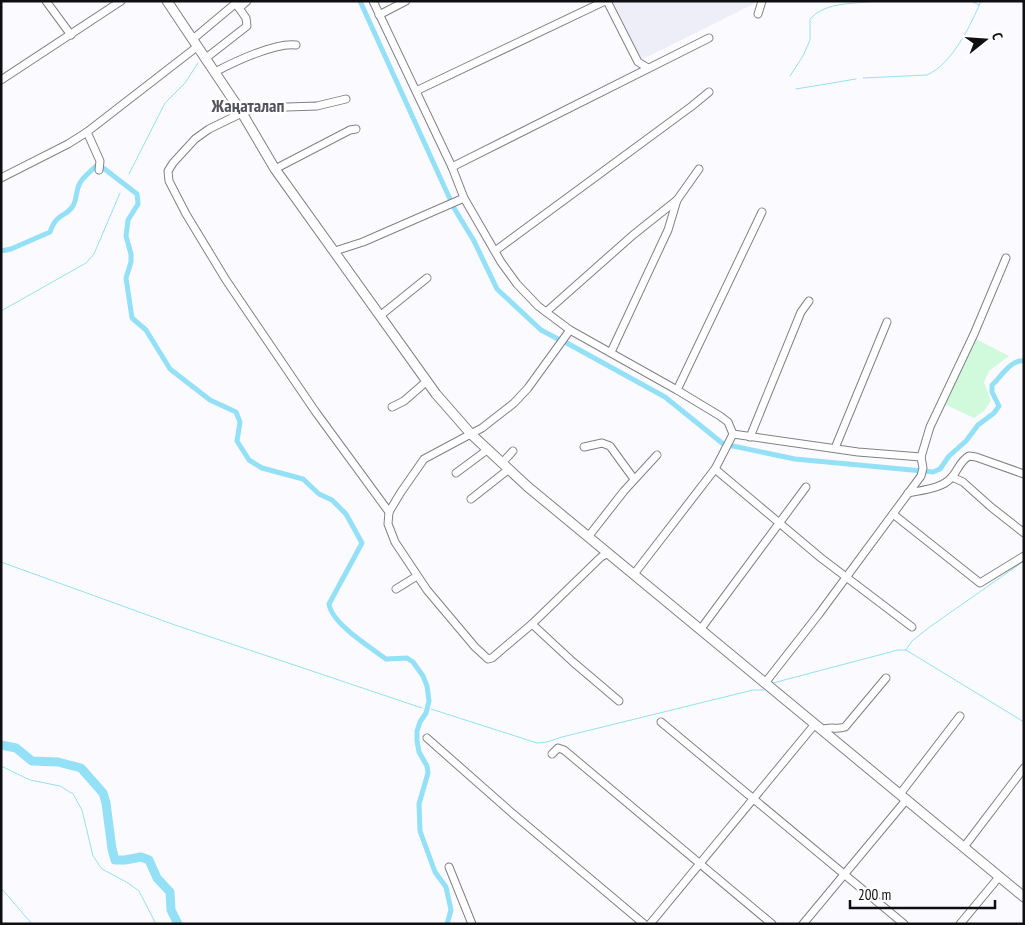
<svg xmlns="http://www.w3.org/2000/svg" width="1025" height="925" font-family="'PT Sans Narrow',sans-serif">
  <rect width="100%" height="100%" fill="#fbfbff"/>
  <polygon fill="#eeeef8" points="612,1 753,1 754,4 641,60"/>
  <polygon fill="#d1f9dc" points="974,338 1009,356 989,371 984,382 991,401 984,411 974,418 944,404"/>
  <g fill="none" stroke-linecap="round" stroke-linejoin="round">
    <g stroke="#94e0f6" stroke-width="1">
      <polyline points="971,1 979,5"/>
      <path d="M790,76L803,56L810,40V19C826,1 856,4 878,1"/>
      <path d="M863,78L927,75C952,64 971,25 981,1"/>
      <polyline points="796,89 856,79"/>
      <polyline points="129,174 165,103 185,83 198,63"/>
      <polyline points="1,311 86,263 94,254 120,193"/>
      <polyline points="1,562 175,625 422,708"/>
      <polyline points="906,650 912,641 931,626 1024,561"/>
      <polyline points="773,683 898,650 906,650 1024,722"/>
      <polyline points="431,709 537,743 547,742 562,737 753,690 764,690"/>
      <polyline points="1,766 30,780 60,786 73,794 82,810 93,856 102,869 128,883 139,891 156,924"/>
      <polyline points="1,888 32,924"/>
    </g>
    <g stroke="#94e0f6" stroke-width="5">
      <polyline points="360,1 454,208 474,241 497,289 541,330 558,339"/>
      <path d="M1,251L11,249L50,232C57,212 65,218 73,206C77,199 76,189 80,183C83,177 91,171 96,166L102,167L137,194L138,204L128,220L126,236L131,254V262L126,278L132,318L146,330L170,369L210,400L236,412L240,422L237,441L249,460L262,468L303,479L319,494L332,500L346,514L362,543L329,604C332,624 370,647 386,659L407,658L413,662L423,676L427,686L429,701L426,713L420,722L417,731V741L419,752L427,766L428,773L419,804L420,831L435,872L446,887L451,910L447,924"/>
      <polyline points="565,342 665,397 722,443"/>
      <path d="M728,445L795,459L933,472L940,469L949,456L966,441L978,425L994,413L999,406L992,392V385C1001,377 1011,359 1024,361"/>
    </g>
    <polyline stroke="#94e0f6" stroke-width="9" points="1,745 16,748 32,761 58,762 81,768 103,793 106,803 112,849 115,860 125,860 141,857 149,860 157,878 170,892 171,910 178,924"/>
    <g stroke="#808088" stroke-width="9">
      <g id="minor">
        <polyline points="46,1 71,35"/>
        <polyline points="373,1 452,167 464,198 501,262 517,284 538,306 570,330 677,390 720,416 728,422 733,434"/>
        <polyline points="607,1 638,62 648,68"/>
        <polyline points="239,8 247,1"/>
        <polyline points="758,14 762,1"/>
        <polyline points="379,15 406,1"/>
        <polyline points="193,39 236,3"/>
        <polyline points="206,58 247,26 246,18 234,1"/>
        <path d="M215,72C234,62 276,42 296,45"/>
        <polyline points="1,80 121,1"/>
        <polyline points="416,91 605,1"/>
        <polyline points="346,99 317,106 258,108 246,111 209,129 195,139 173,163 168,171 169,181 186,214 226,280 315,411 389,512"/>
        <polyline points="87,132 100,161 99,170"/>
        <polyline points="452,167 709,38"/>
        <polyline points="275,169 350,130 356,129"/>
        <polyline points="1,178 68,144 87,132 198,46"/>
        <polyline points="335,251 363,242 464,198"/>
        <polyline points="495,251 692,106 709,92"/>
        <polyline points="546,312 633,235 677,200"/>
        <polyline points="381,315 427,278"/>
        <polyline points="570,330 528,388 514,403 482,428 424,459 401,492 389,512 388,524 395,542 427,590 475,647 488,659 492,658 532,624 601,557 608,553"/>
        <polyline points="611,352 668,230 677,200 699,169"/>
        <polyline points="677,390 762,212"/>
        <polyline points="392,407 404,401 427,381"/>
        <polyline points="733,434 858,452 921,457"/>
        <polyline points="750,437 801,312 809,301"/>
        <polyline points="584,447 602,443 610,446 634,479"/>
        <polyline points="835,448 887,322"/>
        <polyline points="502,463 513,451"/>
        <polyline points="715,469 821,558 912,627"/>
        <polyline points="456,473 487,450"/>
        <polyline points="952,477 963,482 991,507 1024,533"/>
        <path d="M908,493C922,490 942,489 952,477C958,470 960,461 969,456L976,457L1024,474"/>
        <polyline points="471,499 509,469"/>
        <polyline points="893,514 980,583 1024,556"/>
        <polyline points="588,537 624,491 657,455"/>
        <polyline points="634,574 715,469 733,434"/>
        <polyline points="396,589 417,576"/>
        <polyline points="532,624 573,662 619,701"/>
        <polyline points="700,630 806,487"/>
        <polyline points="765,683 819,614 921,476 923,468 921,457 930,427 974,334 1006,258"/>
        <polyline points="661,722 904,924"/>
        <path d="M822,730C830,726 837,730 845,727L886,678"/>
        <polyline points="427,738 512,813 644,924"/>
        <polyline points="552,754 558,748 564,750 772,924"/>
        <polyline points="900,794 960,716"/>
        <polyline points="964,847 1024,768"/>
        <polyline points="449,867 472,924"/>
        <polyline points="650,924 815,724"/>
        <polyline points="803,924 907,799"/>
        <polyline points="960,924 999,877"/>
      </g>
    </g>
    <g stroke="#808088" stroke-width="11">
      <polyline id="major" points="167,1 242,113 275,169 436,394 471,434 528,487 1024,897"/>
    </g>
    <use href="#minor" stroke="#fff" stroke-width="7"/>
    <use href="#major" stroke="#fff" stroke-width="9"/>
  </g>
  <g text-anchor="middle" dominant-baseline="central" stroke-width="5" stroke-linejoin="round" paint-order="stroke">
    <g font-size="18" font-weight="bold" fill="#53535b" stroke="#fff">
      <text x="248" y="105">Жаңаталап</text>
    </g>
  </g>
  <rect width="1025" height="925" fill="none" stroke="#0f0f12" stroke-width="5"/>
  <g transform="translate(985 40) rotate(73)" stroke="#ffffff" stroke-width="4" paint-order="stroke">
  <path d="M0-4L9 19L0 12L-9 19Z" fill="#0f0f12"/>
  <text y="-8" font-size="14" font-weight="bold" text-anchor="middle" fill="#0f0f12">С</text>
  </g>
  <path d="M850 900v8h145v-8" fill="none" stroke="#0f0f12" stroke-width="2.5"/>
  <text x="858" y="900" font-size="15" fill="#0f0f12" stroke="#ffffff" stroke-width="4" paint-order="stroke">200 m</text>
</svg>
